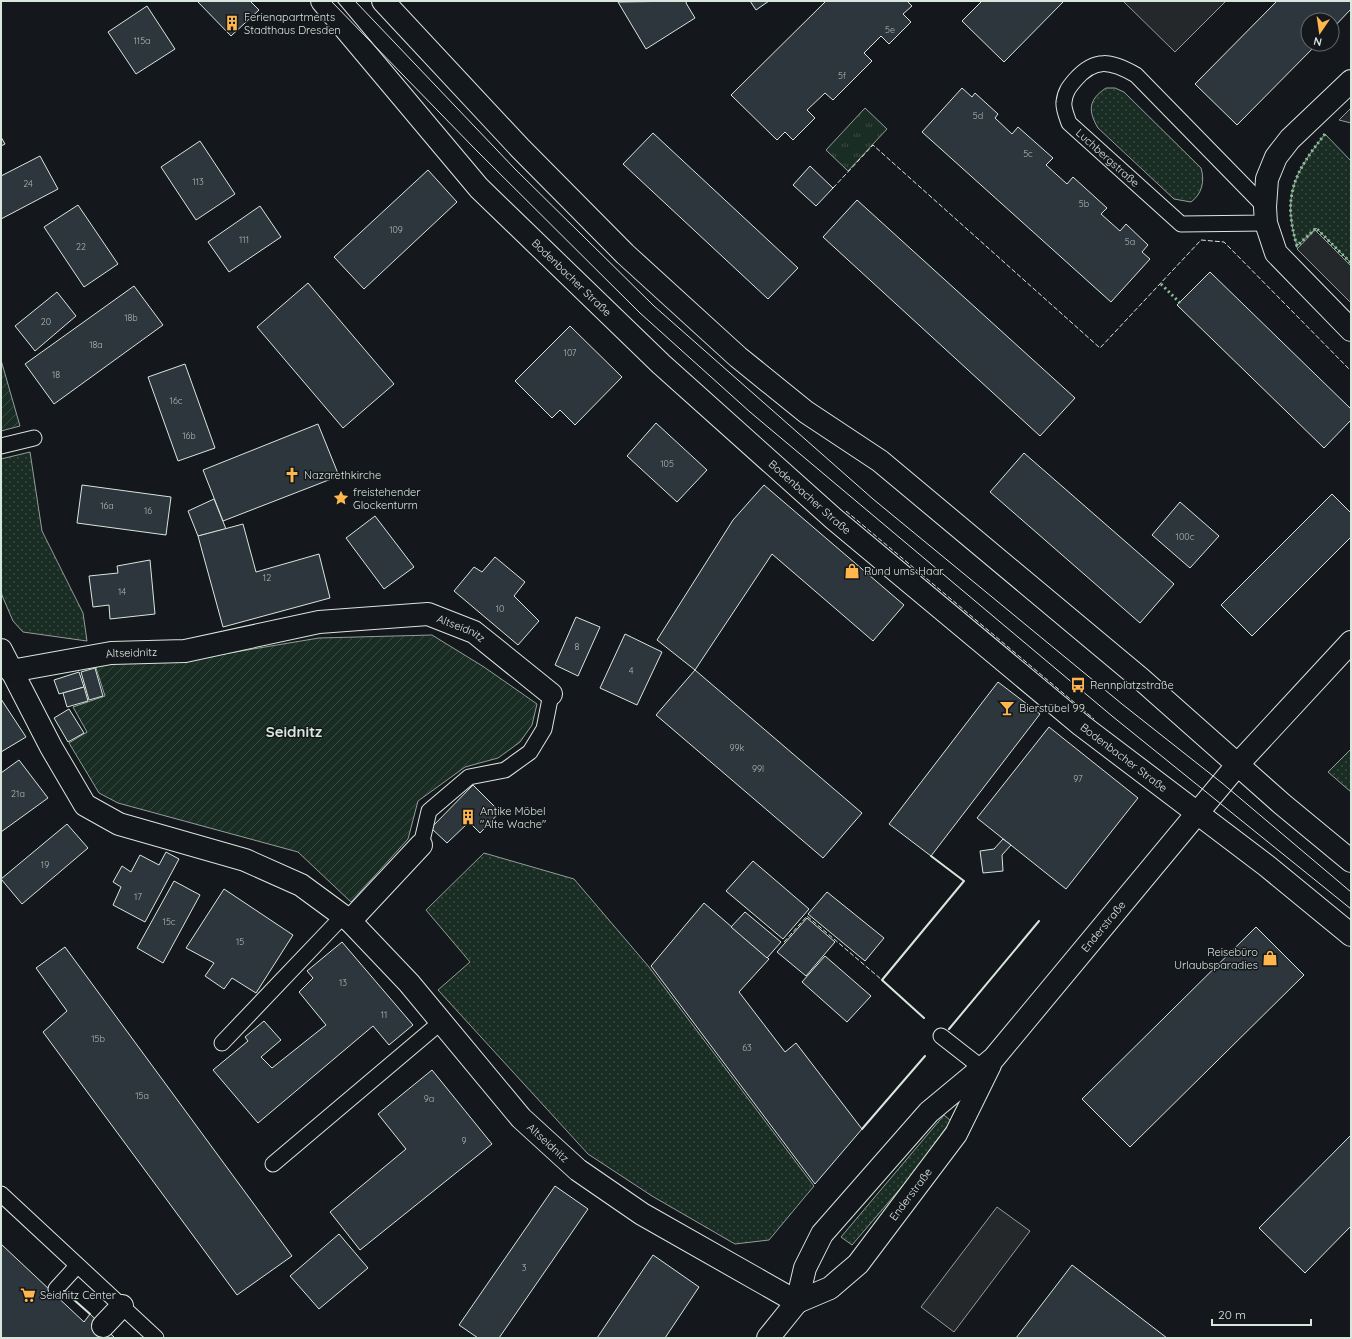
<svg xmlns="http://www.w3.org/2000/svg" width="1352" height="1339" font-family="Quicksand,sans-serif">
  <defs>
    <pattern id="grass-dots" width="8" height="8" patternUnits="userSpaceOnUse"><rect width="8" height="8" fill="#1a2d24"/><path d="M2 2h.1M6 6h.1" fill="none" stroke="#3b4b43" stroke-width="1.8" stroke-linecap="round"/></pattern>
    <pattern id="park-tufts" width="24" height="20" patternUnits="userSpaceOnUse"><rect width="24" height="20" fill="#1a2d24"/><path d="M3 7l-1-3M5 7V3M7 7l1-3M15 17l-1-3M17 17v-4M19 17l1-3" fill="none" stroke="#3b4b43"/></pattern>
    <pattern id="garden-furrows" width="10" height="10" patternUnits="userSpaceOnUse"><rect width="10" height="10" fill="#1a2d24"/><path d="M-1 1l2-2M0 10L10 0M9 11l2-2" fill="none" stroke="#3b4b43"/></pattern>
  </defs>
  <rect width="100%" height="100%" fill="#14181c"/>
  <g fill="url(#grass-dots)" stroke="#939e99">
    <path d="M1106,88H1115L1124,92L1201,168C1205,181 1202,194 1191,202L1174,199L1098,128C1088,111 1088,100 1106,88Z"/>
    <path d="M1325,134L1351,161V263L1316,228L1297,246C1282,196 1294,173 1325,134Z"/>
    <polygon points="30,452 42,531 83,613 87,641 23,632 13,621 1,593 1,459"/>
    <polygon points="1351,749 1351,792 1328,772"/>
    <polygon points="484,853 574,879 649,967 814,1186 769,1240 735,1244 652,1196 588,1154 438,990 470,962 426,910"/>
    <polygon points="944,1115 951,1121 911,1176 852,1245 841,1237"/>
  </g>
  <polygon fill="url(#park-tufts)" stroke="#939e99" points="865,108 887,129 848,171 826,150"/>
  <g fill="url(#garden-furrows)" stroke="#939e99">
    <polygon points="1,360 20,426 1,431"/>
    <polygon points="432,635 484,667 537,704 532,725 520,742 498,758 465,767 418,801 408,839 351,902 298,852 118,803 99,793 69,743 87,732 73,707 105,696 96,668 98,662 187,660 319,638"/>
  </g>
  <g fill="#24282b" stroke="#939e99">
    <polygon points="1123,1 1226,1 1175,52"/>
    <polygon points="1351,108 1351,123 1339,120"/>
    <polygon points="1315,230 1351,266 1351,303 1297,249"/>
    <polygon points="997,1207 1030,1231 954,1332 921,1307"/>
  </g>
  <g fill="#2c363c" stroke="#d8e6dc">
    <polygon points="197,1 250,1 259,10 231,36"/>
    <polygon points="687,1 686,3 695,18 646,49 618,2"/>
    <polygon points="750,1 769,1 756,10"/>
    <polygon points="826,1 907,1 912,6 903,14 911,22 889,44 881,36 864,53 872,61 833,100 825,93 807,110 815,118 793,140 785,132 777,140 731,95"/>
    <polygon points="982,1 1064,1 1004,62 962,21"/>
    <polygon points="1277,1 1351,1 1351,9 1332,29 1332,20 1308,20 1308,44 1317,44 1237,125 1195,84"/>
    <polygon points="147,6 175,49 136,74 108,32"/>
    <polygon points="962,88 972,97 975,93 998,114 995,118 1012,134 1018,127 1053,158 1046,165 1067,184 1073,177 1107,208 1101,214 1120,231 1126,224 1148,245 1142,252 1150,259 1111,302 922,132"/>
    <polygon points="653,133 798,268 768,299 623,164"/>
    <polygon points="1,137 5,144 1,146"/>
    <polygon points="200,141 235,194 196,220 161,167"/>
    <polygon points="40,156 58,189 1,219 1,176"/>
    <polygon points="810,166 833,188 816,206 793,185"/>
    <polygon points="428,170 457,202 364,289 334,257"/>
    <polygon points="857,200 1075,398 1040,436 823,237"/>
    <polygon points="78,205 118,264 84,287 44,227"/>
    <polygon points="260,206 281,237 229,272 208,242"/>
    <polygon points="1210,272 1351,409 1351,420 1324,448 1177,305"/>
    <polygon points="308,283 394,384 343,428 257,327"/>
    <polygon points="134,286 163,325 54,404 25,364"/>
    <polygon points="57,292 76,316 35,351 15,326"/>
    <polygon points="570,326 622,377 575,425 560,410 552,418 515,381"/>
    <polygon points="185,364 215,448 178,461 148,377"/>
    <polygon points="656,423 707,470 677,502 627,456"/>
    <polygon points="318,424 339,476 223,521 203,470"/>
    <polygon points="1024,453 1174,584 1140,623 990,492"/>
    <polygon points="82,485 171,497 166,535 77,523"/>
    <polygon points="764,485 904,605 873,641 772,554 695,670 657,640 733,520"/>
    <polygon points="1332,494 1351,513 1351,537 1252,636 1221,605"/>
    <polygon points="214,499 226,529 198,536 188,511"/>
    <polygon points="1180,502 1219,536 1190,568 1152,535"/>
    <polygon points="375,516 414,567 384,589 346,538"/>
    <polygon points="243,524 256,572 319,554 330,598 223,627 198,536"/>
    <polygon points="495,557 525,582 514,596 539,621 518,645 454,591 474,567 482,572"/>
    <polygon points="150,560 155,614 110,619 109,605 93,607 89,576 118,573 117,566"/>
    <polygon points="576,617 600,627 578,676 555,665"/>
    <polygon points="625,634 662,652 637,705 600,688"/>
    <polygon points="95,668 103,696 89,700 81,672"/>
    <polygon points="695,670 862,813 823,858 656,715"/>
    <polygon points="79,672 84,687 59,694 54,680"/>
    <polygon points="998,682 1040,714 931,856 889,824"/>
    <polygon points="84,687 88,701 67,707 63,693"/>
    <polygon points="1,699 26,737 1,752"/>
    <polygon points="69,709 84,733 68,742 54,718"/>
    <polygon points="1049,727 1138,798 1066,889 977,818"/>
    <polygon points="19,760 48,798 1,832 1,773"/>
    <polygon points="473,785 500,812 480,833 469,822 447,843 431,828"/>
    <polygon points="67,824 88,848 22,904 1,879"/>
    <polygon points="1003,839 1011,845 1002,855 1003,871 983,873 980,851 994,849"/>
    <polygon points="166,852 179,859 145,922 113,905 121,887 113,882 122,866 131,872 140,855 159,865"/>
    <polygon points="753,861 809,909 783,939 726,891"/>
    <polygon points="174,881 200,895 163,963 137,948"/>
    <polygon points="224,889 293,935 256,993 232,978 224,989 205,976 214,963 186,948"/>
    <polygon points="827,892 884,938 865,961 808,914"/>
    <polygon points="704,903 769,959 739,992 785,1052 796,1043 862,1129 815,1184 651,966"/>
    <polygon points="745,912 781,942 767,958 731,927"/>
    <polygon points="807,918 835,942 806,976 777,952"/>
    <polygon points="1256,927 1304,975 1130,1147 1082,1099"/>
    <polygon points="342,942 413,1025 389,1045 373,1026 258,1123 213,1070 248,1041 245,1037 264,1021 281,1040 261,1057 272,1068 326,1025 299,992 313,978 307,971"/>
    <polygon points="65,947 292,1256 237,1295 43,1032 67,1011 36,968"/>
    <polygon points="825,956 871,996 847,1022 802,982"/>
    <polygon points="432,1070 492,1144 360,1250 330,1212 406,1149 378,1114"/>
    <polygon points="1351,1135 1351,1226 1305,1273 1259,1228"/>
    <polygon points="555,1186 588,1209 499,1338 478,1338 459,1325"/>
    <polygon points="339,1234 368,1268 319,1309 290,1276"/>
    <polygon points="1,1244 84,1322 90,1314 115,1338 1,1338"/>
    <polygon points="653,1255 699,1287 665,1338 597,1338"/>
    <polygon points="1072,1265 1167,1338 1016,1338"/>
  </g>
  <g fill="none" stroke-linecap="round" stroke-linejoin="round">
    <g stroke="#d8e6dc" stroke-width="17">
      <g id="service">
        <path id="s1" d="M1265,207L1136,75C1111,61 1095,57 1075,80C1069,87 1065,92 1064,102C1063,108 1067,117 1069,123L1181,224L1266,223"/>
        <polyline points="1,446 34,438"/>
        <polyline points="421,845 429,811 469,777 505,770 530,752 544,729 551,694"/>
        <polyline points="941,1036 982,1068"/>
        <polyline points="222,1043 343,916"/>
        <polyline points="273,1164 441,1022"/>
        <polyline points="1,1194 156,1338"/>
        <polyline points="56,1289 77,1266"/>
      </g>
    </g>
    <g stroke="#d8e6dc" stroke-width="24">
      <polyline id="pedestrian" points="103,1326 122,1306"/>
    </g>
    <g stroke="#d8e6dc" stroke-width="24">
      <g id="minor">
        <polyline points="1351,81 1290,139 1276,157 1267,179 1265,207 1266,223 1276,253 1351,330"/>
        <path id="s2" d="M1,650L51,747L85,805L119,824L245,860L301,885L350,921L409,983L521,1118L578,1170L642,1214L797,1302"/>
        <path id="s3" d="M11,671L111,653L185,651L319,622L428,614L474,632L551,694"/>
        <polyline points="350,921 421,845"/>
      </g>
    </g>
    <g stroke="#d8e6dc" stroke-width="24">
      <g id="tertiary">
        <path id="s4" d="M322,1L479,188L661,364L834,519L1081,725L1267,866L1351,935"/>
        <polyline points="383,1 520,148 625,254 738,357 806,412 880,461 1141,679 1282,804 1351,861"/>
      </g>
    </g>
    <g stroke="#d8e6dc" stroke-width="24">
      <g id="secondary">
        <path id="s5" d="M797,1302L830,1288L858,1264L956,1134L990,1065"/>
        <path id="s6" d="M768,1338L797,1302L805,1268L822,1234L929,1112L994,1058L1238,764L1351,642"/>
      </g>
    </g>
    <use href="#service" stroke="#14181c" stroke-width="15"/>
    <use href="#pedestrian" stroke="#14181c" stroke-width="22"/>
    <use href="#minor" stroke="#14181c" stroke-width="22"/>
    <use href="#tertiary" stroke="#14181c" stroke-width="22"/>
    <use href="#secondary" stroke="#14181c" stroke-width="22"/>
    <g stroke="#d8e6dc" stroke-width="1">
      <polyline points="331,1 475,149 640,313 750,412 1112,716 1351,909"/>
      <polyline points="355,1 515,169 654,306 873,499 1122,704 1222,783 1351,892"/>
    </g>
    <g stroke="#8ac095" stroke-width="3" stroke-dasharray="2 3" stroke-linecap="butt">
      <path d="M1325,134C1294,173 1282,196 1297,246L1316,228L1351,263"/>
      <polyline points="1161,284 1180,303"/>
    </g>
    <g stroke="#d8e6dc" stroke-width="1" stroke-dasharray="5 2" stroke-linecap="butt">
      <polyline points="833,188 873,145 1100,348 1201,240 1224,242 1351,371"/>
      <polyline points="846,511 1094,719"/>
      <polyline points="784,942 807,916 882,980"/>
    </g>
    <g stroke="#d8e6dc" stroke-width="2">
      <polyline points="924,1018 882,980 964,881 931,856"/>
      <polyline points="949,1029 1039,921"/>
      <polyline points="862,1129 925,1056"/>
      <polyline points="64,1291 90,1314"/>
    </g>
  </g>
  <defs>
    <g id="building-bare" transform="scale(1.2)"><path d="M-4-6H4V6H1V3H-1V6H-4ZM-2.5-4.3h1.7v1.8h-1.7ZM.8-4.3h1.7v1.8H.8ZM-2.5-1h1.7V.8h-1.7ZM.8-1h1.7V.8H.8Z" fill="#ffb74d" stroke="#14181c" stroke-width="2.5" paint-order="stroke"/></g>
    <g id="church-bare" transform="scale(1.2)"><path d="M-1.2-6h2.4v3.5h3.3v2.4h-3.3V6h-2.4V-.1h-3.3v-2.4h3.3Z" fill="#ffb74d" stroke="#14181c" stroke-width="2.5" paint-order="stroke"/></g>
    <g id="sight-bare" transform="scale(1.2)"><path d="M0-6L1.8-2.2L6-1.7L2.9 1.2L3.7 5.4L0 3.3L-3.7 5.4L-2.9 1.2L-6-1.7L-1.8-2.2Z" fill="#ffb74d" stroke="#14181c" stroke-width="2.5" paint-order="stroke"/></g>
    <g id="shop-bare" transform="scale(1.2)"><path d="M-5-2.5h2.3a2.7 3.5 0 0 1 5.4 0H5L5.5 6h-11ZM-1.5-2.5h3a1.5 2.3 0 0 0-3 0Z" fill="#ffb74d" stroke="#14181c" stroke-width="2.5" paint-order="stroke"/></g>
    <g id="bus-bare" transform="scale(1.2)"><path d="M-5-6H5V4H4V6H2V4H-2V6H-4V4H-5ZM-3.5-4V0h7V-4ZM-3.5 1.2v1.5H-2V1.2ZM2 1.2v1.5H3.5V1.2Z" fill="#ffb74d" stroke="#14181c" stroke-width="2.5" paint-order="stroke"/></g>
    <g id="bar-bare" transform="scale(1.2)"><path d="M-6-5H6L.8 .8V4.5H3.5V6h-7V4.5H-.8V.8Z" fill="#ffb74d" stroke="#14181c" stroke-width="2.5" paint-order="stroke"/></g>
    <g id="supermarket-bare" transform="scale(1.2)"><path d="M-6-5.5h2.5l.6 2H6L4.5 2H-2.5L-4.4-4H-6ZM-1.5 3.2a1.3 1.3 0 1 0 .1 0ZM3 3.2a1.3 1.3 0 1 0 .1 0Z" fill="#ffb74d" stroke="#14181c" stroke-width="2.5" paint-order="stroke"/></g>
  </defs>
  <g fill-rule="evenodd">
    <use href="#building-bare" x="232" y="23"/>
    <use href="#church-bare" x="292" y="475"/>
    <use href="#sight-bare" x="341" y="498"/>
    <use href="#shop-bare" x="852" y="571"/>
    <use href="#bus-bare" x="1078" y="685"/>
    <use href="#bar-bare" x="1007" y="708"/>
    <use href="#building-bare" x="468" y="817"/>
    <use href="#shop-bare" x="1270" y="958"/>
    <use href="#supermarket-bare" x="28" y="1295"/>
  </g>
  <g text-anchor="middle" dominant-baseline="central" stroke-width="3" stroke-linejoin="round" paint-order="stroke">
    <g font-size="9" fill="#adbab4">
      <text x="890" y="29">5e</text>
      <text x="142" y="40">115a</text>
      <text x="842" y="75">5f</text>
      <text x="978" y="115">5d</text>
      <text x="1028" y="153">5c</text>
      <text x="198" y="181">113</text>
      <text x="28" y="183">24</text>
      <text x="1084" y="203">5b</text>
      <text x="396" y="229">109</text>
      <text x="244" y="239">111</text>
      <text x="1130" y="241">5a</text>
      <text x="81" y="246">22</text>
      <text x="131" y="317">18b</text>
      <text x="46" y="321">20</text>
      <text x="96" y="344">18a</text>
      <text x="570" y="352">107</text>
      <text x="56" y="374">18</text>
      <text x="176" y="400">16c</text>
      <text x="189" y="435">16b</text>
      <text x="667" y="463">105</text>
      <text x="107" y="505">16a</text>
      <text x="148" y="510">16</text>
      <text x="1185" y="536">100c</text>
      <text x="267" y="577">12</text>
      <text x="122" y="591">14</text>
      <text x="500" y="608">10</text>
      <text x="577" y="646">8</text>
      <text x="631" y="670">4</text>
      <text x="737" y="747">99k</text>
      <text x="758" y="768">99l</text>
      <text x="1078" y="778">97</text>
      <text x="18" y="793">21a</text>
      <text x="45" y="864">19</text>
      <text x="138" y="896">17</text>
      <text x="169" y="921">15c</text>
      <text x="240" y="941">15</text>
      <text x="343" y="982">13</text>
      <text x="384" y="1014">11</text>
      <text x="98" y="1038">15b</text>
      <text x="747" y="1047">63</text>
      <text x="142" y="1095">15a</text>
      <text x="429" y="1098">9a</text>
      <text x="464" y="1140">9</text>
      <text x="524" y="1267">3</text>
    </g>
    <g font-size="11" fill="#d8e6dc" stroke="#14181c" text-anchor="start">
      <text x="244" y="17">Ferienapartments<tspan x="244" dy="13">Stadthaus Dresden</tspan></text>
      <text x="304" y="475">Nazarethkirche</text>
      <text x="353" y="492">freistehender<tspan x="353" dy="13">Glockenturm</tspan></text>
      <text x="864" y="571">Rund ums Haar</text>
      <text x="1090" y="685">Rennplatzstraße</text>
      <text x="1019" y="708">Bierstübel 99</text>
      <text x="480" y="811">Antike Möbel<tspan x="480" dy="13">"Alte Wache"</tspan></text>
      <text x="1258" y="952" text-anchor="end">Reisebüro<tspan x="1258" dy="13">Urlaubsparadies</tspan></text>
      <text x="40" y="1295">Seidnitz Center</text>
    </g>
    <g font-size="11" fill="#d8e6dc" stroke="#14181c">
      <text stroke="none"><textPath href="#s1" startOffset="352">Luchbergstraße</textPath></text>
      <text stroke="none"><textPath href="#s4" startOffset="373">Bodenbacher Straße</textPath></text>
      <text stroke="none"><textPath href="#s4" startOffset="697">Bodenbacher Straße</textPath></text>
      <text stroke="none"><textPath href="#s3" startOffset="458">Altseidnitz</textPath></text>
      <text stroke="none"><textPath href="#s3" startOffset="122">Altseidnitz</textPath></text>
      <text stroke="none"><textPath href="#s4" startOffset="1105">Bodenbacher Straße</textPath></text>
      <text stroke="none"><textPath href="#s6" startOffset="537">Enderstraße</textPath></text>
      <text stroke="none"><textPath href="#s2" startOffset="766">Altseidnitz</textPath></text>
      <text stroke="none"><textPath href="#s5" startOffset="160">Enderstraße</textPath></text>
    </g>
    <g font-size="15" font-weight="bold" fill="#d8e6dc" stroke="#14181c">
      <text x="294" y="731">Seidnitz</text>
    </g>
  </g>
  <rect width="1352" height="1339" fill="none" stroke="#d8e6dc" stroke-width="4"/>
  <g transform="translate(1320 32) rotate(193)"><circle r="19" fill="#14181c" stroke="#626a69"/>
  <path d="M0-3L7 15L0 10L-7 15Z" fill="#ffb74d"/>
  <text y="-6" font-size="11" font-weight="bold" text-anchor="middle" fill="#d8e6dc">N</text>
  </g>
  <path d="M1212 1319v6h99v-6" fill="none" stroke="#d8e6dc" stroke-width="2"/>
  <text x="1218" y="1319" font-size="12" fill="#d8e6dc" stroke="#14181c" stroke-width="3" paint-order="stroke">20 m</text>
</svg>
